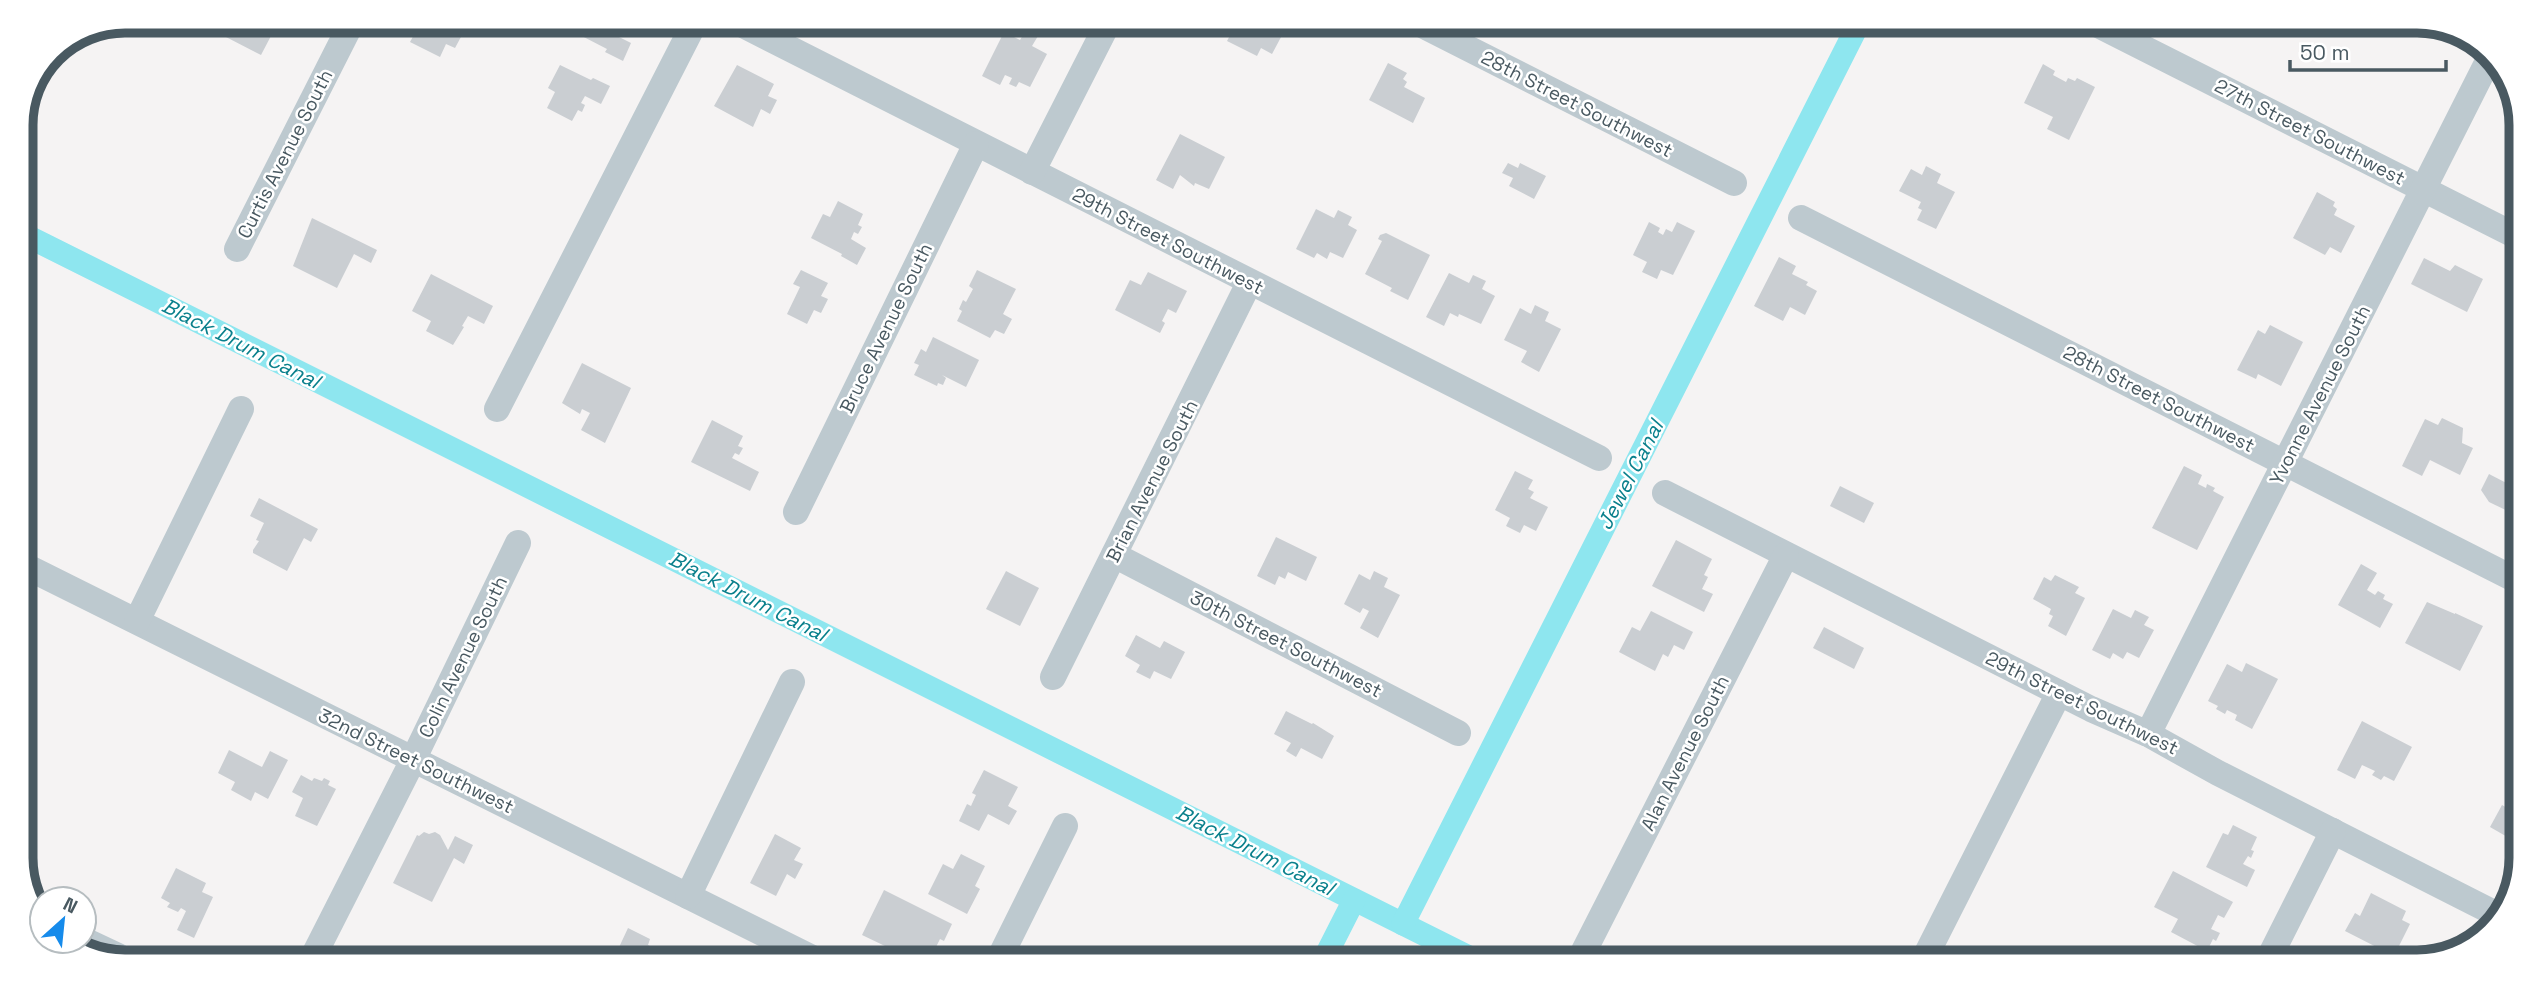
<svg xmlns="http://www.w3.org/2000/svg" width="2542" height="983" font-family="'Space Grotesk',sans-serif">
  <rect width="100%" height="100%" fill="#f5f3f3"/>
  <g fill="none" stroke-linecap="round" stroke-linejoin="round">
    <g stroke="#8ee6ef" stroke-width="23">
      <polyline points="21,233 1475,960"/>
      <polyline points="1403,924 1858,25"/>
      <polyline points="1324,959 1354,900"/>
    </g>
  </g>
  <g fill="#caced2">
    <polygon points="195,21 272,21 267,31 272,34 261,55"/>
    <polygon points="411,22 457,22 453,30 462,35 455,48 446,44 440,57 410,42 416,31 408,27"/>
    <polygon points="582,22 627,22 623,30 619,28 615,35 631,43 623,61 605,52 607,49 576,33"/>
    <polygon points="1236,24 1288,24 1272,54 1261,48 1257,56 1227,41"/>
    <polygon points="1026,30 1038,36 1032,46 1047,54 1030,87 1019,82 1016,87 1009,84 1012,78 1005,75 1000,85 982,76 1004,32 1020,40"/>
    <polygon points="1388,63 1407,73 1403,79 1407,82 1404,87 1425,98 1413,123 1369,100"/>
    <polygon points="2043,64 2055,71 2053,75 2066,82 2068,78 2075,81 2077,78 2095,87 2069,140 2047,129 2053,117 2024,103"/>
    <polygon points="560,65 591,80 593,78 610,86 601,104 585,96 581,103 585,105 582,112 578,110 572,121 547,108 555,92 548,88"/>
    <polygon points="737,65 774,84 768,96 777,100 770,114 761,109 753,127 714,106"/>
    <polygon points="1180,134 1225,157 1209,189 1195,183 1194,186 1180,175 1173,189 1156,180"/>
    <polygon points="1508,163 1518,168 1520,163 1546,176 1534,199 1509,186 1513,178 1502,173"/>
    <polygon points="1926,166 1941,174 1937,183 1955,192 1936,229 1917,220 1922,210 1918,208 1921,202 1899,191 1911,169 1922,175"/>
    <polygon points="2317,192 2335,202 2333,206 2337,209 2334,215 2355,226 2341,253 2330,247 2325,255 2293,238"/>
    <polygon points="838,201 863,214 858,225 862,227 858,234 854,232 851,239 866,248 857,265 841,256 842,254 811,238 823,214 830,217"/>
    <polygon points="1316,209 1334,218 1338,210 1352,217 1348,225 1357,230 1343,258 1330,252 1327,259 1317,253 1314,258 1296,249"/>
    <polygon points="312,218 377,250 371,263 354,254 337,288 293,266"/>
    <polygon points="1649,222 1660,228 1658,232 1663,235 1666,229 1672,232 1677,222 1695,231 1673,275 1661,270 1657,279 1642,272 1647,262 1633,255"/>
    <polygon points="1386,233 1430,255 1408,300 1390,291 1392,288 1365,274 1382,241 1378,239 1380,235"/>
    <polygon points="1779,257 1796,266 1792,274 1808,282 1806,285 1817,291 1805,315 1790,307 1783,321 1754,306"/>
    <polygon points="2424,258 2450,271 2455,265 2483,279 2467,312 2411,284"/>
    <polygon points="801,270 828,283 821,296 828,299 821,313 814,310 807,324 787,314 800,287 793,284"/>
    <polygon points="977,270 1016,289 1003,314 1012,319 1004,334 995,330 990,338 957,321 962,311 959,309 963,300 966,302 973,289 969,286"/>
    <polygon points="1148,272 1187,291 1176,313 1168,309 1162,321 1165,323 1160,333 1115,310 1130,280 1141,285"/>
    <polygon points="1449,273 1469,283 1473,275 1486,281 1482,289 1495,296 1481,324 1459,314 1458,317 1450,313 1444,326 1426,317"/>
    <polygon points="431,274 493,306 484,324 468,316 462,326 464,327 453,345 426,331 431,321 412,311"/>
    <polygon points="1535,305 1549,312 1545,321 1561,329 1539,372 1521,362 1527,351 1504,340 1520,308 1531,314"/>
    <polygon points="2270,325 2303,342 2281,386 2258,374 2256,379 2237,370 2258,330 2265,334"/>
    <polygon points="933,337 979,360 966,387 942,375 946,378 943,385 938,383 937,386 914,375 919,365 914,363 921,349 926,352"/>
    <polygon points="582,363 631,388 605,443 581,430 590,413 582,409 580,414 562,403"/>
    <polygon points="2442,418 2463,428 2462,443 2473,448 2460,475 2430,460 2422,476 2402,466 2425,419 2438,425"/>
    <polygon points="712,420 743,436 738,446 743,448 739,455 735,453 732,458 759,472 750,491 691,462"/>
    <polygon points="2184,466 2202,475 2198,484 2206,488 2207,484 2215,488 2213,491 2224,497 2197,550 2152,528"/>
    <polygon points="1515,471 1533,480 1528,489 1534,492 1530,498 1548,507 1536,531 1524,525 1520,533 1506,526 1510,518 1495,510"/>
    <polygon points="2489,474 2518,489 2518,516 2489,502 2481,490"/>
    <polygon points="1840,486 1874,503 1864,523 1830,506"/>
    <polygon points="259,498 318,529 311,542 304,538 287,571 253,553 253,550 259,541 256,540 264,523 250,516"/>
    <polygon points="1276,537 1317,557 1306,581 1288,572 1285,579 1279,576 1275,585 1257,576"/>
    <polygon points="1676,540 1712,559 1704,575 1708,577 1702,589 1713,594 1704,612 1652,586"/>
    <polygon points="2361,564 2377,573 2367,590 2375,595 2378,591 2385,595 2383,599 2393,604 2380,628 2338,605"/>
    <polygon points="1006,571 1039,588 1020,626 986,609"/>
    <polygon points="1374,571 1388,578 1384,587 1400,595 1378,638 1360,628 1369,611 1363,608 1360,613 1344,604 1359,574 1370,580"/>
    <polygon points="2055,575 2079,587 2075,593 2085,598 2066,636 2048,626 2053,616 2049,614 2051,609 2033,599 2044,577 2051,581"/>
    <polygon points="2427,602 2455,614 2455,613 2483,626 2460,671 2405,643"/>
    <polygon points="2113,609 2131,618 2135,610 2149,617 2144,625 2154,630 2139,658 2127,652 2123,659 2113,653 2110,659 2092,650"/>
    <polygon points="1651,611 1693,632 1684,650 1674,645 1668,657 1663,654 1655,671 1619,652 1632,627 1640,631"/>
    <polygon points="1824,627 1864,648 1854,669 1813,648"/>
    <polygon points="1136,635 1160,648 1164,641 1185,652 1171,679 1154,671 1150,679 1136,672 1140,665 1125,656"/>
    <polygon points="2246,663 2278,679 2252,729 2235,720 2237,715 2227,710 2225,714 2216,709 2218,706 2208,701 2227,664 2242,672"/>
    <polygon points="1286,711 1312,724 1313,723 1334,736 1322,759 1301,748 1296,757 1286,751 1291,743 1274,734"/>
    <polygon points="2362,721 2412,747 2394,781 2384,776 2381,780 2372,775 2375,771 2362,765 2355,779 2337,770"/>
    <polygon points="229,750 262,767 270,751 288,760 268,799 255,792 251,801 231,790 235,782 218,773"/>
    <polygon points="984,770 1018,787 1008,806 1017,811 1009,825 988,814 979,831 959,821 967,804 971,806 976,795 972,793"/>
    <polygon points="301,775 312,781 314,778 322,781 324,778 330,781 328,785 336,789 317,826 295,816 303,798 292,792"/>
    <polygon points="2502,805 2516,813 2516,842 2490,827"/>
    <polygon points="2233,825 2257,837 2251,850 2254,851 2251,858 2248,856 2243,864 2255,870 2247,887 2206,867 2223,833 2228,835"/>
    <polygon points="424,832 429,834 435,832 440,835 448,850 455,836 473,845 464,864 454,858 432,902 393,883 417,835 419,836"/>
    <polygon points="775,834 801,848 794,860 803,864 795,879 787,874 776,896 750,883"/>
    <polygon points="961,854 985,866 975,886 980,889 967,914 928,894 943,864 953,869"/>
    <polygon points="176,868 206,883 202,892 213,897 194,938 177,930 186,911 181,908 178,912 167,907 170,903 161,898"/>
    <polygon points="2173,871 2233,902 2224,918 2218,915 2211,929 2220,933 2216,941 2213,939 2207,951 2171,932 2178,919 2154,907"/>
    <polygon points="884,890 952,924 944,941 940,939 935,949 938,951 935,958 931,956 930,958 910,958 862,935"/>
    <polygon points="2371,893 2406,911 2402,920 2410,924 2394,956 2345,931 2355,913 2360,916"/>
    <polygon points="628,928 650,939 648,945 666,954 664,958 614,958"/>
  </g>
  <g fill="none" stroke-linecap="round" stroke-linejoin="round">
    <g stroke="#bdc9cf" stroke-width="26">
      <polyline points="737,22 1599,458"/>
      <polyline points="1420,24 1734,183"/>
      <polyline points="2100,26 2520,238"/>
      <polyline points="1032,172 1108,23"/>
      <polyline points="1801,218 2518,581"/>
      <polyline points="237,249 352,22"/>
      <polyline points="497,409 695,22"/>
      <polyline points="1665,493 2091,709 2148,734 2218,773 2498,915"/>
      <polyline points="796,512 976,144"/>
      <polyline points="1114,555 1458,733"/>
      <polyline points="21,564 812,958"/>
      <polyline points="137,621 241,409"/>
      <polyline points="1053,677 1249,283"/>
      <polyline points="2148,734 2491,55"/>
      <polyline points="688,896 792,682"/>
      <polyline points="41,918 42,919"/>
      <polyline points="84,940 118,956"/>
      <polyline points="1584,951 1786,555"/>
      <polyline points="313,957 413,760 518,543"/>
      <polyline points="999,959 1065,826"/>
      <polyline points="1923,961 2059,693"/>
      <polyline points="2267,962 2333,831"/>
    </g>
  </g>
  <g text-anchor="middle" dominant-baseline="central" stroke-width="5" stroke-linejoin="round" paint-order="stroke">
    <g font-size="19" fill="#495961" stroke="#fff">
      <text transform="translate(1577 104) rotate(27)">28th Street Southwest</text>
      <text transform="translate(2310 132) rotate(27)">27th Street Southwest</text>
      <text transform="translate(285 154) rotate(-63)">Curtis Avenue South</text>
      <text transform="translate(1168 241) rotate(27)">29th Street Southwest</text>
      <text transform="translate(886 328) rotate(-64)">Bruce Avenue South</text>
      <text transform="translate(2320 395) rotate(-63)">Yvonne Avenue South</text>
      <text transform="translate(2159 399) rotate(27)">28th Street Southwest</text>
      <text transform="translate(1152 481) rotate(-63)">Brian Avenue South</text>
      <text transform="translate(1286 644) rotate(27)">30th Street Southwest</text>
      <text transform="translate(463 657) rotate(-64)">Colin Avenue South</text>
      <text transform="translate(2082 703) rotate(26)">29th Street Southwest</text>
      <text transform="translate(1685 753) rotate(-63)">Alan Avenue South</text>
      <text transform="translate(416 761) rotate(26)">32nd Street Southwest</text>
    </g>
    <g font-size="21" font-style="italic" fill="#0a808c" stroke="#fff">
      <text transform="translate(241 343) rotate(27)">Black Drum Canal</text>
      <text transform="translate(1630 475) rotate(-63)">Jewel Canal</text>
      <text transform="translate(748 596) rotate(27)">Black Drum Canal</text>
      <text transform="translate(1255 850) rotate(27)">Black Drum Canal</text>
    </g>
  </g>
  <path d="M0 0H2542V983H0ZM125 33H2417A92 92 0 0 1 2509 125V858A92 92 0 0 1 2417 950H125A92 92 0 0 1 33 858V125A92 92 0 0 1 125 33Z" fill="#fff" fill-rule="evenodd"/>
  <path fill="none" stroke="#495961" stroke-width="9" d="M125 33H2417A92 92 0 0 1 2509 125V858A92 92 0 0 1 2417 950H125A92 92 0 0 1 33 858V125A92 92 0 0 1 125 33Z"/>
  <g transform="translate(63 920) rotate(27)"><circle r="33" fill="#ffffff" stroke="#b6bdc0" stroke-width="2"/>
  <path d="M0-5L12 26L0 18L-12 26Z" fill="#168beb"/>
  <text y="-10" font-size="19" font-weight="bold" text-anchor="middle" fill="#495961">N</text>
  </g>
  <path d="M2290 60v10h156v-10" fill="none" stroke="#495961" stroke-width="3.5"/>
  <text x="2300" y="60" font-size="21" fill="#495961" stroke="#ffffff" stroke-width="5" paint-order="stroke">50 m</text>
</svg>
